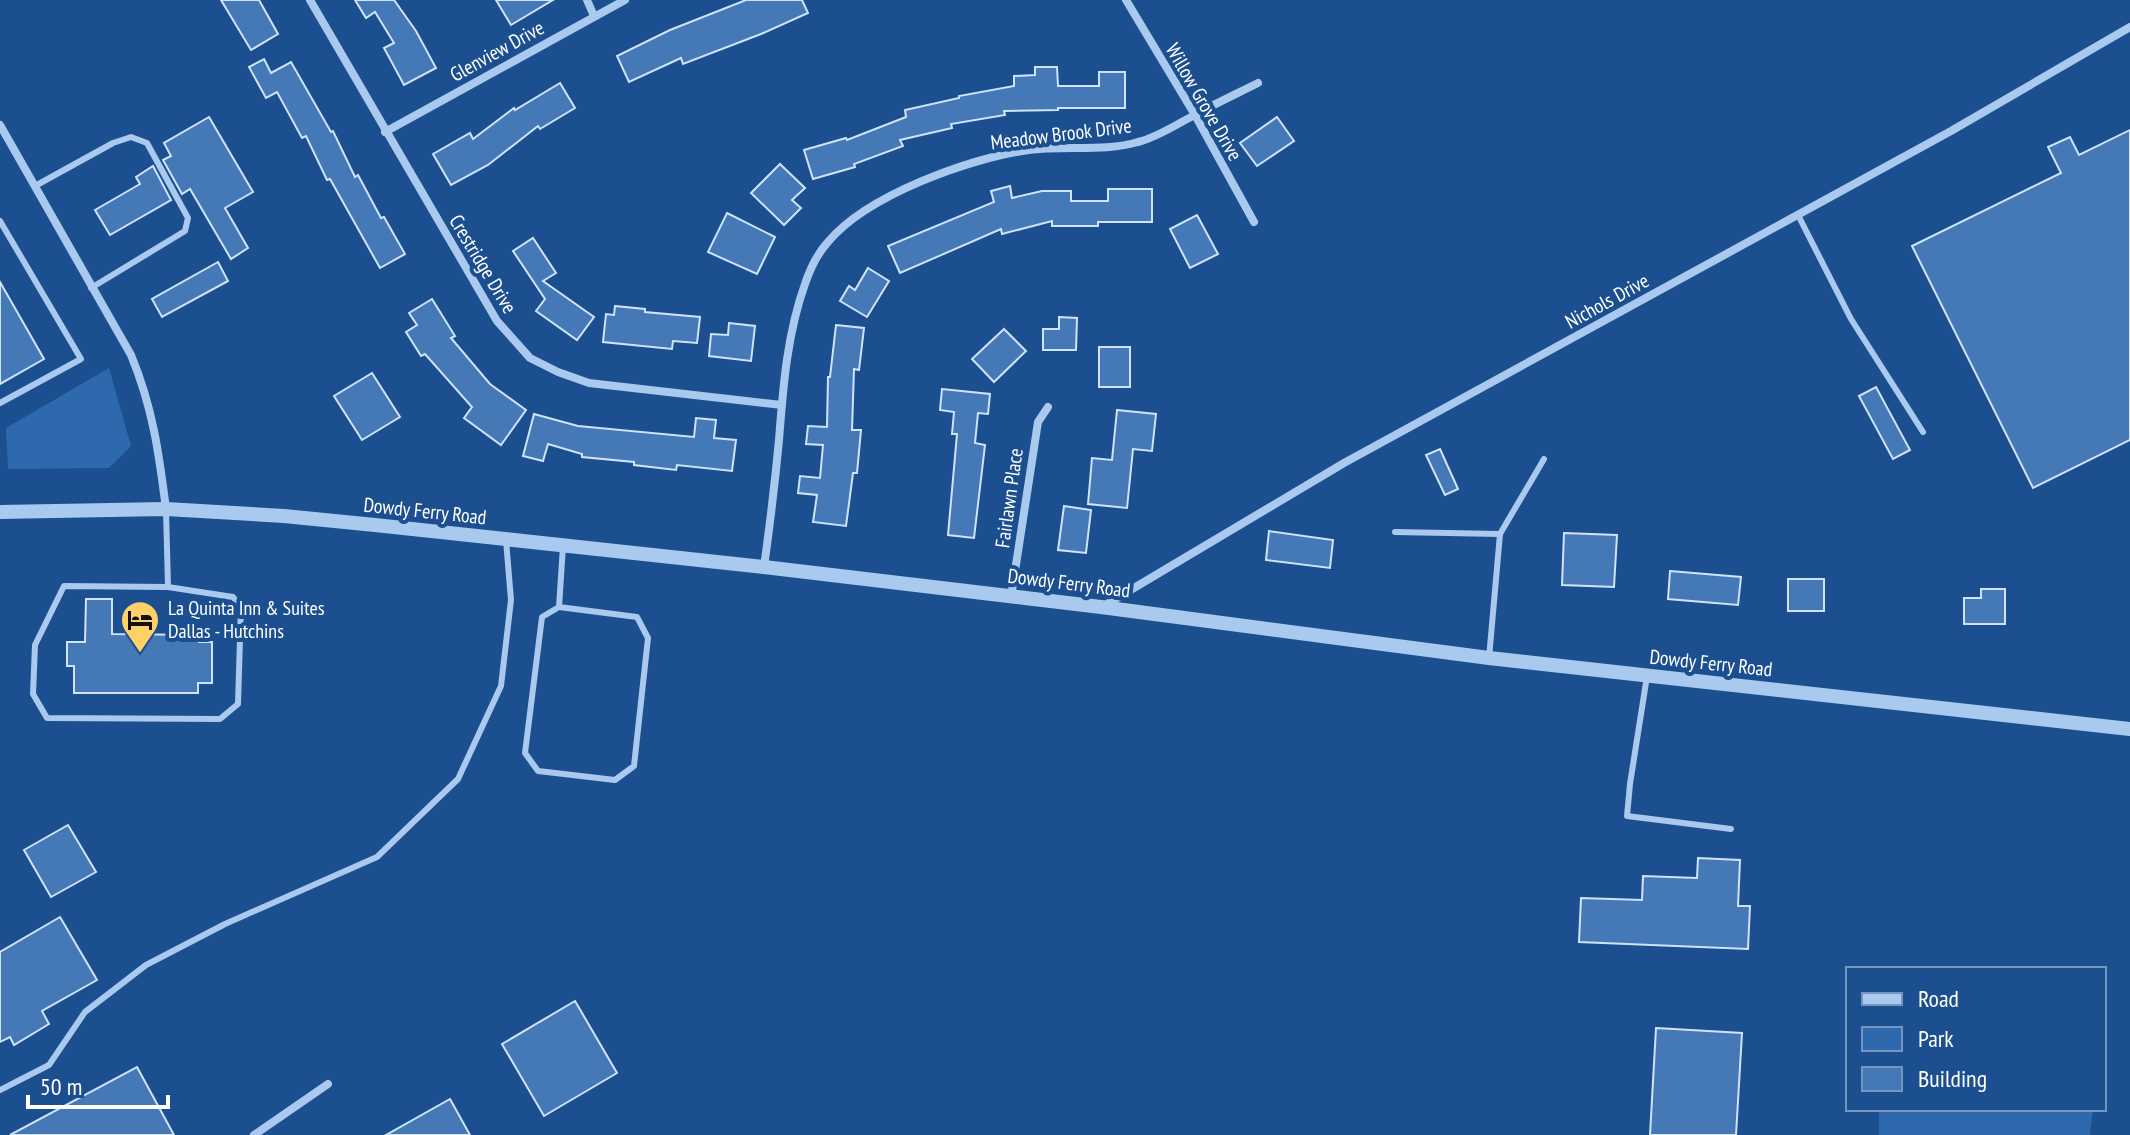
<svg xmlns="http://www.w3.org/2000/svg" width="2130" height="1135" font-family="'PT Sans Narrow',sans-serif">
  <rect width="100%" height="100%" fill="#1b4f8f"/>
  <g fill="#2e69ad">
    <polygon points="109,368 131,446 109,468 8,469 6,428"/>
    <polygon points="1879,1109 2093,1109 2090,1135 1879,1135"/>
  </g>
  <g fill="#4478b7" stroke="#cfe3fa" stroke-width="2">
    <polygon points="221,0 259,0 278,34 251,50"/>
    <polygon points="355,0 394,0 416,31 436,68 404,85 384,48 394,43 375,12 366,18"/>
    <polygon points="496,0 553,0 511,25"/>
    <polygon points="746,0 802,0 808,13 761,34 683,64 681,58 629,82 617,56 670,30"/>
    <polygon points="264,59 271,73 291,62 331,132 333,131 355,177 358,175 381,218 384,217 405,254 380,268 330,179 327,180 306,136 302,138 277,92 266,98 249,67"/>
    <polygon points="1035,67 1057,67 1058,86 1099,86 1099,72 1125,72 1125,108 1058,108 1058,110 1004,111 1005,115 951,124 952,128 900,140 903,146 854,164 855,167 813,179 804,150 846,138 847,140 906,117 905,110 959,98 959,96 1014,86 1014,76 1035,75"/>
    <polygon points="560,83 575,108 540,129 538,126 488,165 451,185 433,154 470,133 473,139 514,108 515,110"/>
    <polygon points="209,117 253,192 225,208 248,248 231,259 190,189 182,194 163,160 171,156 164,143"/>
    <polygon points="1277,117 1294,141 1257,166 1240,143"/>
    <polygon points="2130,130 2130,440 2033,488 1912,246 2061,173 2048,147 2070,137 2079,155"/>
    <polygon points="780,164 805,188 792,200 801,208 784,225 751,193"/>
    <polygon points="153,166 171,200 110,235 95,210 140,184 136,177"/>
    <polygon points="1010,186 1012,198 1042,191 1071,191 1071,201 1108,201 1108,189 1152,189 1152,222 1098,222 1098,226 1052,226 1052,221 1002,234 1001,229 900,273 888,246 994,202 991,191"/>
    <polygon points="727,213 775,237 757,274 708,252"/>
    <polygon points="1197,215 1218,254 1190,268 1170,229"/>
    <polygon points="533,238 556,273 543,281 594,317 577,340 536,311 545,299 513,251"/>
    <polygon points="218,262 228,281 162,317 152,299"/>
    <polygon points="868,268 889,281 867,317 840,301 849,286 855,290"/>
    <polygon points="0,282 44,359 0,384"/>
    <polygon points="432,299 455,336 451,338 490,384 526,410 501,445 464,418 472,407 425,354 421,356 406,332 417,325 409,313"/>
    <polygon points="615,306 645,309 645,312 700,317 697,343 673,341 672,349 603,342 606,314 614,315"/>
    <polygon points="1059,317 1077,318 1076,350 1043,350 1043,329 1059,329"/>
    <polygon points="729,323 755,326 751,361 709,356 711,334 728,335"/>
    <polygon points="836,325 864,328 859,370 854,369 852,430 861,430 857,473 853,473 846,526 813,522 817,495 798,493 800,476 820,478 823,445 806,444 808,426 827,427 828,377 830,377"/>
    <polygon points="1004,329 1026,351 994,382 972,359"/>
    <rect x="1099" y="347" width="31" height="40"/>
    <polygon points="372,373 400,417 362,440 334,396"/>
    <polygon points="1876,387 1910,450 1893,459 1859,396"/>
    <polygon points="942,389 990,394 988,414 978,413 975,443 985,445 974,538 948,535 957,434 952,434 954,412 940,410"/>
    <polygon points="1117,410 1156,414 1152,451 1133,449 1127,508 1088,504 1092,458 1112,460"/>
    <polygon points="534,414 578,426 694,437 696,418 716,420 714,438 736,440 732,471 677,465 676,470 634,465 634,462 582,457 582,454 548,444 543,461 523,456"/>
    <polygon points="1440,449 1458,489 1445,495 1426,455"/>
    <polygon points="1064,506 1091,510 1086,553 1058,550"/>
    <polygon points="1269,531 1333,540 1330,568 1266,560"/>
    <polygon points="1564,533 1617,535 1614,587 1562,585"/>
    <polygon points="1670,571 1741,577 1738,605 1668,599"/>
    <rect x="1788" y="579" width="36" height="32"/>
    <polygon points="1981,589 2005,589 2005,624 1964,624 1964,598 1981,598"/>
    <polygon points="86,599 112,599 112,634 200,635 199,642 212,642 212,683 198,683 198,693 74,693 74,666 67,666 67,642 85,642"/>
    <polygon points="68,825 96,872 51,897 24,850"/>
    <polygon points="1698,858 1740,860 1738,906 1750,906 1748,949 1579,942 1581,898 1642,900 1643,876 1697,878"/>
    <polygon points="60,917 97,980 42,1011 49,1024 14,1045 10,1037 0,1042 0,952"/>
    <polygon points="575,1001 617,1073 544,1116 502,1044"/>
    <polygon points="1656,1028 1742,1033 1736,1135 1650,1135"/>
    <polygon points="137,1067 174,1135 10,1135"/>
    <polygon points="450,1099 470,1135 386,1135"/>
  </g>
  <g fill="none" stroke-linecap="round" stroke-linejoin="round">
    <g stroke="#a9c9ee" stroke-width="6">
      <polyline points="35,186 113,143 131,137 147,143 188,218 185,231 91,288"/>
      <polyline points="1798,215 1851,319 1923,432"/>
      <polyline points="0,221 81,359 0,403"/>
      <polyline points="166,509 168,587 233,597 241,607 238,704 220,719 47,718 33,694 35,645 64,586 168,587"/>
      <polyline points="1395,532 1500,534"/>
      <polyline points="559,607 637,617 648,638 634,766 615,780 538,771 525,753 542,617 559,607 563,546"/>
      <polyline points="1489,658 1500,534 1544,459"/>
      <polyline points="1647,676 1630,784 1627,816 1731,829"/>
      <polyline points="0,1090 49,1065 85,1012 146,965 225,924 377,857 458,779 501,686 511,600 506,540"/>
    </g>
    <g stroke="#a9c9ee" stroke-width="8">
      <polyline points="310,0 497,321 530,358 558,372 589,383 782,405"/>
      <polyline points="587,0 594,16"/>
      <polyline points="1126,0 1195,115 1254,222"/>
      <path d="M0,125L131,355C153,408 159,454 166,509"/>
      <polyline points="385,132 625,0"/>
      <path d="M764,567C770,524 775,482 779,440C783,388 787,334 805,284C810,269 817,254 828,242C867,195 970,158 1029,150C1064,145 1105,152 1138,142C1158,137 1175,125 1193,116C1214,104 1236,94 1258,83"/>
      <polyline points="1011,597 1038,422 1048,407"/>
      <polyline points="1102,607 1344,463 1951,131 2130,27"/>
      <polyline points="254,1135 328,1084"/>
    </g>
    <polyline stroke="#a9c9ee" stroke-width="14" points="0,512 166,509 284,516 375,525 764,567 1101,607 1489,658 2130,729"/>
  </g>
  <defs>
    <g id="hotel-pin" transform="scale(2)"><path d="M0 17L-7.5 6A9.5 9.5 0 1 1 7.5 6Z" fill="#ffd166" stroke="#1b4f8f"/><path d="M-6-4.5h1.5V1H6V5H4.5V3h-9V5H-6ZM-4 0a1.8 1.8 0 1 1 3.6 0ZM.5 0V-2.5h3Q6-2.5 6 0Z" fill="#111"/></g>
  </defs>
  <g fill-rule="evenodd">
    <use href="#hotel-pin" x="140" y="620"/>
  </g>
  <g text-anchor="middle" dominant-baseline="central" stroke-width="8" stroke-linejoin="round" paint-order="stroke">
    <g font-size="20" fill="#fff" stroke="#1b4f8f">
      <text transform="translate(497 51) rotate(-29)">Glenview Drive</text>
      <text transform="translate(1204 102) rotate(60)">Willow Grove Drive</text>
      <text transform="translate(1061 134) rotate(-7)">Meadow Brook Drive</text>
      <text transform="translate(483 264) rotate(59)">Crestridge Drive</text>
      <text transform="translate(1607 301) rotate(-29)">Nichols Drive</text>
      <text transform="translate(1009 498) rotate(-82)">Fairlawn Place</text>
      <text transform="translate(425 511) rotate(6)">Dowdy Ferry Road</text>
      <text transform="translate(1069 583) rotate(7)">Dowdy Ferry Road</text>
      <text transform="translate(1711 663) rotate(6)">Dowdy Ferry Road</text>
    </g>
    <g font-size="20" fill="#fff" stroke="#1b4f8f" text-anchor="start">
      <text x="168" y="608">La Quinta Inn &amp; Suites<tspan x="168" dy="23">Dallas - Hutchins</tspan></text>
    </g>
  </g>
  <rect x="1846" y="967" width="260" height="144" fill="#1b4f8f" stroke="#7695bc" stroke-width="2"/>
  <rect x="1862" y="993" width="40" height="12" fill="#a9c9ee" stroke="#7695bc" stroke-width="2"/>
  <text x="1918" y="1007" font-size="24" fill="#ffffff">Road</text>
  <rect x="1862" y="1027" width="40" height="24" fill="#2e69ad" stroke="#7695bc" stroke-width="2"/>
  <text x="1918" y="1047" font-size="24" fill="#ffffff">Park</text>
  <rect x="1862" y="1067" width="40" height="24" fill="#4478b7" stroke="#7695bc" stroke-width="2"/>
  <text x="1918" y="1087" font-size="24" fill="#ffffff">Building</text>
  <path d="M28 1095v12h140v-12" fill="none" stroke="#ffffff" stroke-width="4"/>
  <text x="40" y="1095" font-size="24" fill="#ffffff" stroke="#1b4f8f" stroke-width="6" paint-order="stroke">50 m</text>
</svg>
